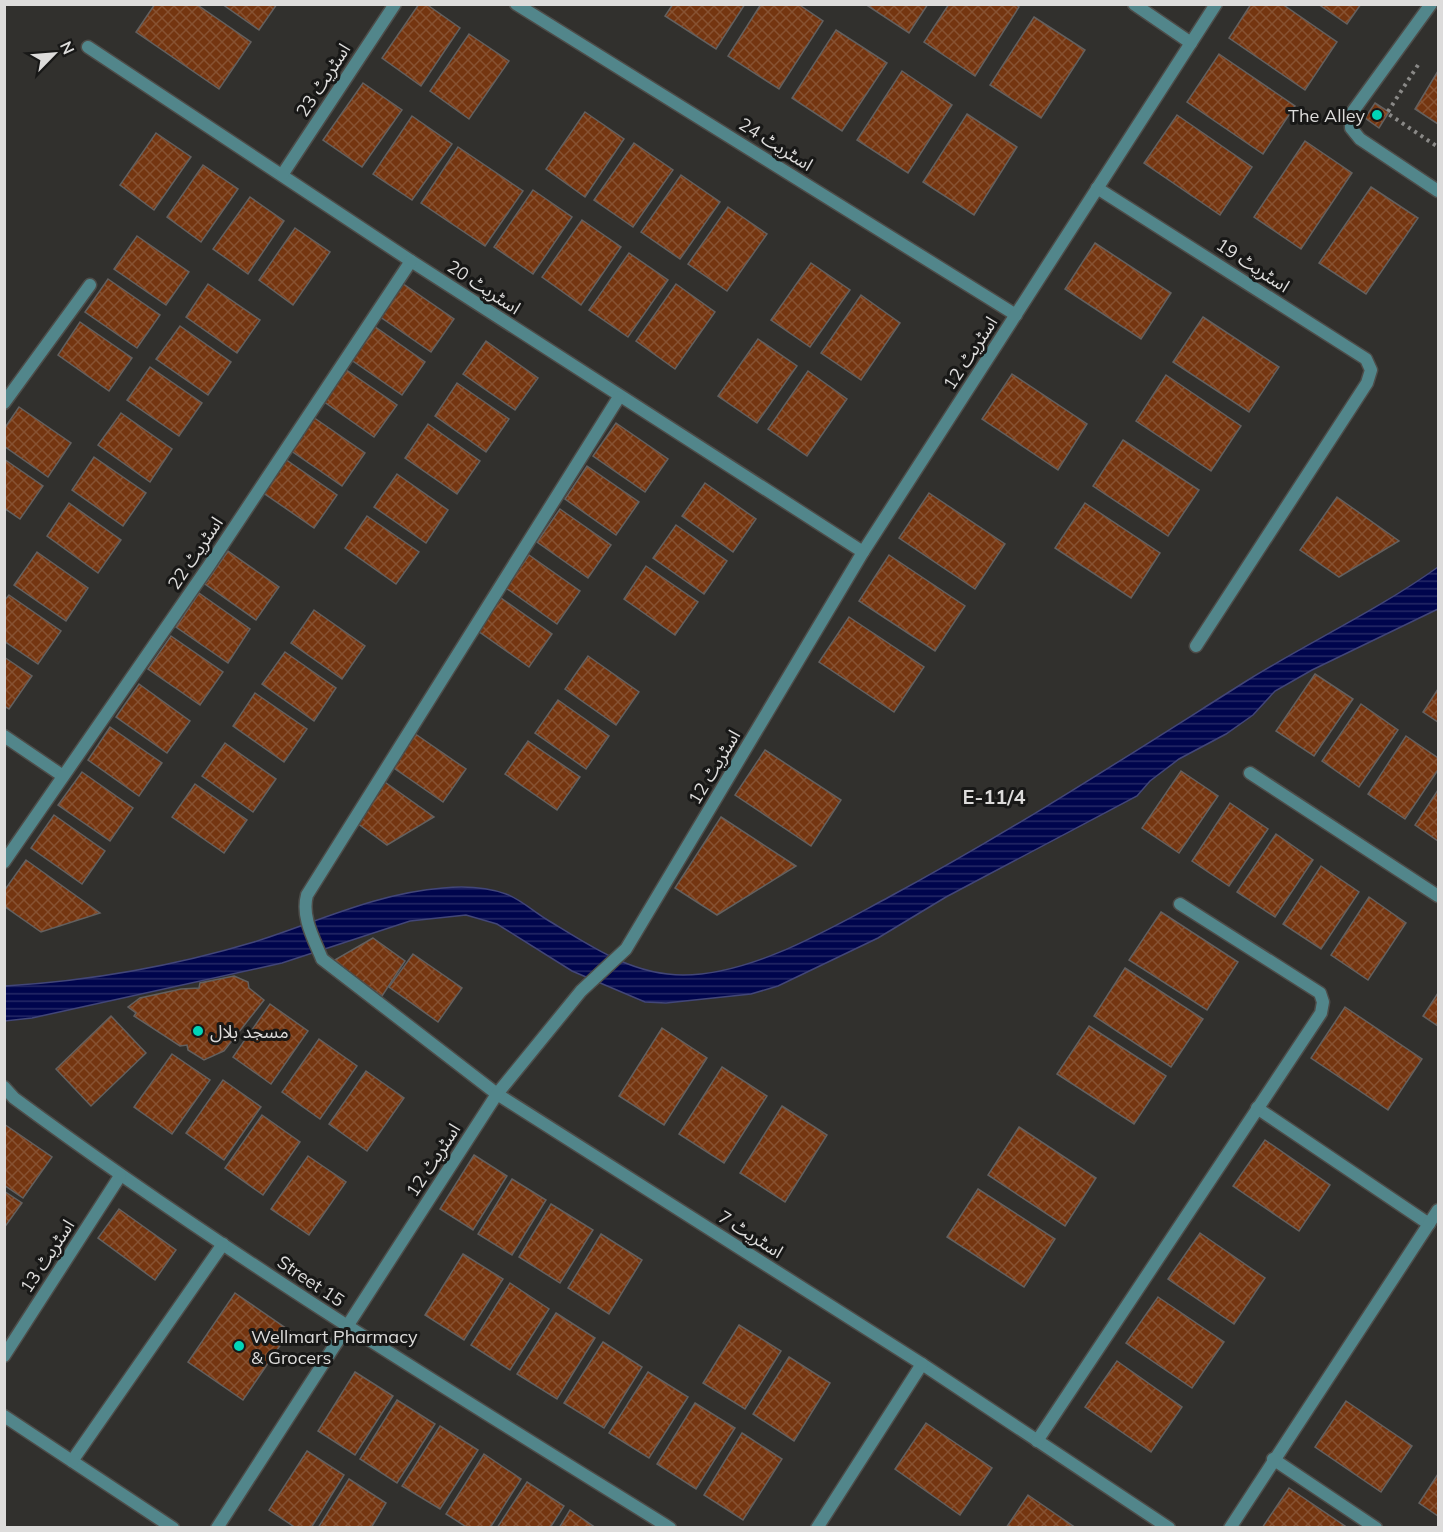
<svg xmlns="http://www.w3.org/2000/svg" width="1443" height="1532" font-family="Mulish,'Noto Sans Arabic',sans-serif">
  <defs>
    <pattern id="water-rules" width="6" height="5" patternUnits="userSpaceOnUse" patternTransform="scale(1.5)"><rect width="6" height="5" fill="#00054d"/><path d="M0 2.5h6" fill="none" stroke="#252966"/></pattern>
    <pattern id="building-cross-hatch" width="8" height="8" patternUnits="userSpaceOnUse" patternTransform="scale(1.5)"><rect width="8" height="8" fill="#743510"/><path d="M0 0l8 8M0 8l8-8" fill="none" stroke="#875232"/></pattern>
  </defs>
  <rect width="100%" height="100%" fill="#31302d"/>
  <path fill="url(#water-rules)" stroke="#424678" stroke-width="1.5" d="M1438,567V609L1312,670L1275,691L1253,715L1226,734L1179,759L1150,781L1137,796L946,897L878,938L778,986L751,994L666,1003L645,1002L572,971L497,924L466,915L410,921L282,963L32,1018L5,1021V986C88,981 174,966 254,942C317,922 377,893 443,888C464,886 486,887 506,894C520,899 533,911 546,919C589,945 631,975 683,975C752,975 829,929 889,897C1012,831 1129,755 1248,680C1311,641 1378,610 1438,567Z"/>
  <g fill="url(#building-cross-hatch)" stroke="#63605f" stroke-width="1.5">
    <polygon points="155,4 196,4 251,42 219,89 136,32"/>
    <polygon points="222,4 277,4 259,30"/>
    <polygon points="419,4 426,4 460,28 421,86 382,58"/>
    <polygon points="673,4 745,4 716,49 665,16"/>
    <polygon points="761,4 798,4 823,21 779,89 728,56"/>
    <polygon points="865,4 928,4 909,33"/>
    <polygon points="949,4 1015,4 1019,7 975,76 924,42"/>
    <polygon points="1251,4 1282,4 1337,42 1305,90 1229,38"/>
    <polygon points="1318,4 1361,4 1347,24"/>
    <polygon points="1034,17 1085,50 1041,118 990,85"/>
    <polygon points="836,30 887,63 842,131 792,98"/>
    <polygon points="469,34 509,61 469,119 430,91"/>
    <polygon points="1219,54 1295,106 1263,154 1187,102"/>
    <polygon points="902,71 952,105 908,173 857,140"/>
    <polygon points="1438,71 1438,124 1415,109"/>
    <polygon points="363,83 402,110 362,167 323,140"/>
    <polygon points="1375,103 1389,112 1379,128 1365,118"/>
    <polygon points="585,112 624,139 585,197 546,169"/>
    <polygon points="967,114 1017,147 974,215 923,182"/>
    <polygon points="1177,115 1252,167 1220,215 1144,163"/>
    <polygon points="412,116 452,144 412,200 373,174"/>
    <polygon points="156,133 191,157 154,210 120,185"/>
    <polygon points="1305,141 1352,173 1301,249 1254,217"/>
    <polygon points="634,143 673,170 633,227 594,200"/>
    <polygon points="458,147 523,191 485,246 421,203"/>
    <polygon points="203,165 238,189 201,242 167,217"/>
    <polygon points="681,175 720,202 680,259 641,232"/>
    <polygon points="1371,187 1418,218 1366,294 1319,263"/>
    <polygon points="533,190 572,217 533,274 494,247"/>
    <polygon points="250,197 284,221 248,274 213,249"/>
    <polygon points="728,207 767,234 727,291 688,264"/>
    <polygon points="582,220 621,247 581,305 542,277"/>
    <polygon points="295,228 330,252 293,305 259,280"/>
    <polygon points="137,236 189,272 166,305 114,269"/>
    <polygon points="1095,243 1171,293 1141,339 1065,289"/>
    <polygon points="629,253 668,280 628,337 589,310"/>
    <polygon points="811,263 850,290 810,347 771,320"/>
    <polygon points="108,279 160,315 137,348 85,312"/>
    <polygon points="402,283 454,319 431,352 379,316"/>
    <polygon points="208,284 260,320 237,353 186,317"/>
    <polygon points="676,284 715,312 675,369 636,341"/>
    <polygon points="861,295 900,323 861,380 821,353"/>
    <polygon points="1203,317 1279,367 1249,412 1173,362"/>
    <polygon points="80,322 132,358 109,391 58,355"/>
    <polygon points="180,326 231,362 208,395 156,359"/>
    <polygon points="374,326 425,362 402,395 350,359"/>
    <polygon points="758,339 797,366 757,423 718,396"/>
    <polygon points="486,341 538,378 515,410 463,374"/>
    <polygon points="150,367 202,403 179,436 127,400"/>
    <polygon points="345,369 397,405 374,437 323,401"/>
    <polygon points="808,371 847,399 807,456 768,429"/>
    <polygon points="1012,374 1087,424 1058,470 982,419"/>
    <polygon points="1166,375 1241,426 1211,471 1136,421"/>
    <polygon points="457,383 509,419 486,452 435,416"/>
    <polygon points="19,407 71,443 48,477 4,446 4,429"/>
    <polygon points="121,413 172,449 150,482 98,445"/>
    <polygon points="313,417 365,453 342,486 290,450"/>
    <polygon points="616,423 668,459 645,492 593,456"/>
    <polygon points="428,424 480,461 457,494 405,458"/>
    <polygon points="1123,440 1199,490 1168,536 1093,486"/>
    <polygon points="94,457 146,493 123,526 72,490"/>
    <polygon points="4,459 43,486 20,519 4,508"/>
    <polygon points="285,459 337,495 314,528 262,492"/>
    <polygon points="587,466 639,502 616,535 565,499"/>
    <polygon points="397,474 448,510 426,543 374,507"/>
    <polygon points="705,483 756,519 733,552 682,516"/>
    <polygon points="929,493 1005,544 975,589 899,538"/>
    <polygon points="1337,497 1399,541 1339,577 1300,550"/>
    <polygon points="69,503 121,540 98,573 47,536"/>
    <polygon points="1085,503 1160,553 1131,598 1055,548"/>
    <polygon points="560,509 611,545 588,578 537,542"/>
    <polygon points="367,516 419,552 396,584 345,548"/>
    <polygon points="676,525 727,561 704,594 653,558"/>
    <polygon points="228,551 279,587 256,620 205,584"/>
    <polygon points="37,552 88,588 66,621 14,585"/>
    <polygon points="529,555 580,591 557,624 506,588"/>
    <polygon points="889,555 965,606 935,651 859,601"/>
    <polygon points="646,566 698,602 675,635 624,599"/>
    <polygon points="199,593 250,629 228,663 176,627"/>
    <polygon points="9,595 61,631 38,664 4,641 4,601"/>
    <polygon points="501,598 552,634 529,667 478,631"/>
    <polygon points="314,610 365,646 342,679 291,643"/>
    <polygon points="849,617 924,667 894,712 819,662"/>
    <polygon points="171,636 223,672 200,705 148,669"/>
    <polygon points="285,652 336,688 314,721 262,684"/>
    <polygon points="588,656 639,692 616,725 565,689"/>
    <polygon points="4,657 32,676 9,709 4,706"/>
    <polygon points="1315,674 1353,699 1314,756 1276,731"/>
    <polygon points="139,684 190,721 167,753 116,717"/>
    <polygon points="1438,689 1438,722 1423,712"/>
    <polygon points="255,693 307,729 284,762 233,726"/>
    <polygon points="558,700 609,736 586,769 535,733"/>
    <polygon points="1361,704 1398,730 1359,787 1322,761"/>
    <polygon points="110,727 162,763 139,796 88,760"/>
    <polygon points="414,733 466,769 443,802 391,766"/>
    <polygon points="1406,736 1438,758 1438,770 1405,819 1368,794"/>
    <polygon points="528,741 580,777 557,810 505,774"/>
    <polygon points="225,743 276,779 253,812 202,776"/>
    <polygon points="765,750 841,800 811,846 735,795"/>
    <polygon points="1181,771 1218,796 1179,853 1142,828"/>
    <polygon points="82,772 133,808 110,841 58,805"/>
    <polygon points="382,780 434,817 387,845 353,820"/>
    <polygon points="195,784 247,820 224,853 172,817"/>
    <polygon points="1438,790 1438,841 1415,825"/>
    <polygon points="1230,803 1268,829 1229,886 1192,861"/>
    <polygon points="54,815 105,851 82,884 31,848"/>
    <polygon points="721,817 796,866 717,915 675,888"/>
    <polygon points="1276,834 1313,860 1275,917 1237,892"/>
    <polygon points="26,860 100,913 41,932 4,906 4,891"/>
    <polygon points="1321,866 1359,892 1321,949 1283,924"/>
    <polygon points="1369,897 1406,923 1368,980 1331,955"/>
    <polygon points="1161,912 1238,962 1207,1010 1129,960"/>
    <polygon points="373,938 405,961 382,996 333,961"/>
    <polygon points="413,954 462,988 438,1022 389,987"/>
    <polygon points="1125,968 1203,1019 1171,1067 1094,1016"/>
    <polygon points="234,976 248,982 249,988 264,1000 224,1051 204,1060 188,1050 187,1045 180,1046 134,1016 136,1013 128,1007 140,998 181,989 199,988 200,983"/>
    <polygon points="1438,993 1438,1026 1423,1016"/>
    <polygon points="270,1004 308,1031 271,1084 233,1057"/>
    <polygon points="1345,1007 1422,1059 1388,1110 1311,1058"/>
    <polygon points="111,1016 146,1053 91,1106 56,1069"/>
    <polygon points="1089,1026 1166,1076 1134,1124 1057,1074"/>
    <polygon points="662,1028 707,1058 664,1125 619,1096"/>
    <polygon points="319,1039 357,1066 320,1119 282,1092"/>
    <polygon points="172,1054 210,1080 172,1134 134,1107"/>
    <polygon points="722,1067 767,1096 724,1163 679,1134"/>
    <polygon points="366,1071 404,1098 367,1151 329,1124"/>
    <polygon points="223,1080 261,1107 224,1160 186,1133"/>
    <polygon points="782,1106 827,1135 785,1202 740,1173"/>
    <polygon points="262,1115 300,1142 263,1195 225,1168"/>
    <polygon points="4,1124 52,1157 23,1198 4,1185"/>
    <polygon points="1019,1127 1096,1178 1065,1226 988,1175"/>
    <polygon points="1265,1140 1330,1185 1299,1231 1233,1186"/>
    <polygon points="474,1155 507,1176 473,1230 440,1209"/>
    <polygon points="308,1156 346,1182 309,1235 271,1209"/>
    <polygon points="512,1179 546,1200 512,1255 478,1234"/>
    <polygon points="978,1189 1055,1239 1024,1287 947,1237"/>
    <polygon points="4,1191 22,1203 4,1228"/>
    <polygon points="551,1204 593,1230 560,1283 519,1257"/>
    <polygon points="119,1209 176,1250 155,1280 98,1238"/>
    <polygon points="1200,1233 1265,1278 1234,1324 1168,1279"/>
    <polygon points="601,1234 642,1260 609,1314 568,1288"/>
    <polygon points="463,1254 503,1279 464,1340 425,1315"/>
    <polygon points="510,1283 549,1309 510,1370 471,1345"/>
    <polygon points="235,1293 290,1331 243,1400 188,1362"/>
    <polygon points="1158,1297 1224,1342 1192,1388 1126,1343"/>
    <polygon points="556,1313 595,1338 557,1399 517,1374"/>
    <polygon points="739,1325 781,1351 745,1409 703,1383"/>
    <polygon points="603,1342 642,1367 604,1428 564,1403"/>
    <polygon points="789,1357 830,1383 794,1441 753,1414"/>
    <polygon points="1117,1361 1182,1407 1151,1452 1085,1407"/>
    <polygon points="355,1372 393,1396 355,1455 318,1431"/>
    <polygon points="648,1372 688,1397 649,1458 609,1433"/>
    <polygon points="397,1400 435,1424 397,1483 360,1459"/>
    <polygon points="1346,1401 1412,1446 1381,1492 1315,1447"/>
    <polygon points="695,1403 735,1428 696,1489 657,1464"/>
    <polygon points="926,1423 992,1468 960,1515 895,1469"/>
    <polygon points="440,1426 478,1450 440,1509 402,1486"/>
    <polygon points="742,1433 782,1459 743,1520 704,1495"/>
    <polygon points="307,1451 344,1475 311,1528 296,1528 269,1510"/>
    <polygon points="484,1454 521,1479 490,1528 468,1528 446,1514"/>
    <polygon points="1438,1474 1438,1516 1419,1503"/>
    <polygon points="349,1479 386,1503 371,1528 318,1528"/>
    <polygon points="527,1482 564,1506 550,1528 497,1528"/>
    <polygon points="1289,1488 1348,1528 1262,1528"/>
    <polygon points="1028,1495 1076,1528 1006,1528"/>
    <polygon points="570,1510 596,1528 559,1528"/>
  </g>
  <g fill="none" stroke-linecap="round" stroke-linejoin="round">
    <g stroke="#4d4c49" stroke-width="15">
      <g id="minor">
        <polyline points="516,4 1016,315"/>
        <polyline points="1134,4 1191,43"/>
        <polyline points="1431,4 1351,114 1351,128 1360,139 1438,191"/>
        <polyline points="88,47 411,261 863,552"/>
        <polyline points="282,175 395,4"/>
        <polyline points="1097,188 1366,359 1371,370 1367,383 1196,646"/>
        <path d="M619,397L307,895C301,917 314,939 322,959L497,1094L922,1364L1169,1528"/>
        <polyline points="4,403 90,285"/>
        <polyline points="4,736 63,776"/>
        <polyline points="1250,773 1438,896"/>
        <polyline points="4,862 208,567 411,261"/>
        <path d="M4,1087L14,1098C225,1254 448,1390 670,1528"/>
        <polyline points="1257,1108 1429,1224"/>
        <polyline points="4,1356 120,1176"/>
        <polyline points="4,1416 173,1528"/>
        <polyline points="1037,1441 1321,1013 1323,1002 1320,993 1180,904"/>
        <polyline points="1273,1459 1376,1528"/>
        <polyline points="72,1461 223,1244"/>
        <polyline points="217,1528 497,1094 581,991 626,949 863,552 1216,4"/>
        <polyline points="817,1528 922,1364"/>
        <polyline points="1230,1528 1438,1210"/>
      </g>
    </g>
    <polyline stroke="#8a8987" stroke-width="4" stroke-dasharray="3 4.5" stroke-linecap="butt" points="1418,65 1387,113 1438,147"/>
    <use href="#minor" stroke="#52868b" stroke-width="12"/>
  </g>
  <g fill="#00d5b7" stroke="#181817" stroke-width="2">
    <circle cx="1377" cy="115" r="6"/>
    <circle cx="198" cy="1031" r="6"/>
    <circle cx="239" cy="1346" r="6"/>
  </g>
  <g text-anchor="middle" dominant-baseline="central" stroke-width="6" stroke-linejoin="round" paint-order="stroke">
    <g font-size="18" fill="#dddcdb" stroke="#181817">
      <text transform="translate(323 80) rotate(-57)">اسٹریٹ 23</text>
      <text transform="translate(776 144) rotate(32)">اسٹریٹ 24</text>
      <text transform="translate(1253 265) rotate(33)">اسٹریٹ 19</text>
      <text transform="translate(484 287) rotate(33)">اسٹریٹ 20</text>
      <text transform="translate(970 353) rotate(-57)">اسٹریٹ 12</text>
      <text transform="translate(195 553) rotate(-56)">اسٹریٹ 22</text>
      <text transform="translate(714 767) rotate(-59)">اسٹریٹ 12</text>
      <text transform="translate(433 1160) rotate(-57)">اسٹریٹ 12</text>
      <text transform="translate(751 1234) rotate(32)">اسٹریٹ 7</text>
      <text transform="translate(47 1256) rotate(-57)">اسٹریٹ 13</text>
      <text transform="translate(311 1281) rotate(34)">Street 15</text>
    </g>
    <g font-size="18" fill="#dddcdb" stroke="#181817" text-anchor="start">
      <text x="1365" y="115" text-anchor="end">The Alley</text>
      <text x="210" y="1031">مسجد بلال</text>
      <text x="251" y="1336">Wellmart Pharmacy<tspan x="251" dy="21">&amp; Grocers</tspan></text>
    </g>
    <g font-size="20" font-weight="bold" fill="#dddcdb" stroke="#181817">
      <text x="994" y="796">E-11/4</text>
    </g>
  </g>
  <rect width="1443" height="1532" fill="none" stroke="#dddcdb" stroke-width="12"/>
  <g transform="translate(54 54) rotate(65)" stroke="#181817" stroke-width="4.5" paint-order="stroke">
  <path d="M0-4.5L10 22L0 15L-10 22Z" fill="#dddcdb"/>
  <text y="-9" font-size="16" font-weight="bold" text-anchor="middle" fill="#dddcdb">N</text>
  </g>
</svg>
